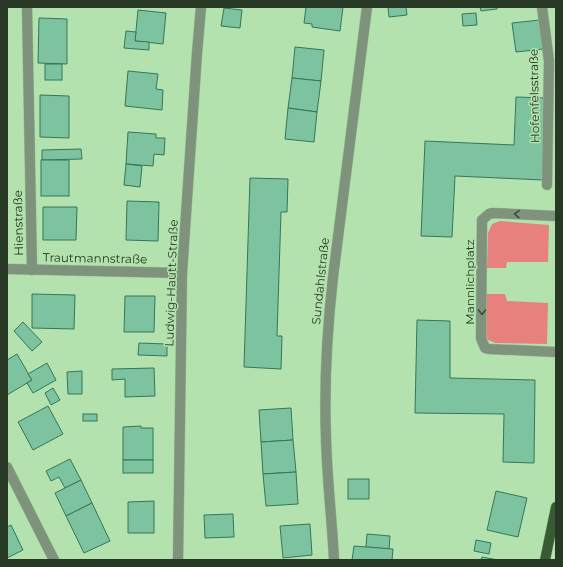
<svg xmlns="http://www.w3.org/2000/svg" width="563" height="567" font-family="Montserrat,sans-serif">
  <rect width="100%" height="100%" fill="#b3e2ae"/>
  <g fill="#e6817e">
    <polygon points="500,221 549,225 548,262 507,262 506,268 487,268 488,233 492,224"/>
    <polygon points="486,294 505,294 507,301 548,303 547,344 496,343 488,340 485,333"/>
  </g>
  <g fill="#7dc3a0" stroke="#327859">
    <polygon points="306,7 343,7 340,31 312,27 312,24 304,23"/>
    <polygon points="388,7 406,7 407,15 389,17"/>
    <polygon points="480,7 497,7 497,9 481,11"/>
    <polygon points="224,8 242,10 240,28 221,26"/>
    <polygon points="138,10 166,13 163,44 135,41"/>
    <polygon points="476,13 477,25 463,26 462,14"/>
    <polygon points="39,18 67,19 67,64 38,63"/>
    <polygon points="540,20 544,49 516,52 512,23"/>
    <polygon points="126,31 136,32 135,41 149,42 149,50 124,48"/>
    <polygon points="295,47 324,50 321,81 292,78"/>
    <rect x="45" y="64" width="17" height="16"/>
    <polygon points="128,71 158,74 156,89 163,90 162,110 125,106"/>
    <polygon points="292,78 321,81 317,112 288,108"/>
    <polygon points="40,95 69,96 69,138 40,137"/>
    <polygon points="516,97 546,98 543,180 455,176 452,237 421,236 425,141 514,145"/>
    <polygon points="288,108 317,112 314,142 285,139"/>
    <polygon points="128,132 156,134 156,138 165,138 164,155 154,154 153,166 126,164"/>
    <polygon points="81,149 82,159 42,160 42,150"/>
    <rect x="41" y="160" width="28" height="36"/>
    <polygon points="126,164 142,166 140,187 124,185"/>
    <polygon points="250,178 288,179 287,212 281,212 277,336 282,336 281,369 244,367"/>
    <polygon points="127,201 159,202 158,241 126,240"/>
    <polygon points="43,207 77,207 76,240 43,240"/>
    <polygon points="32,294 75,295 74,329 32,328"/>
    <polygon points="125,296 155,296 154,332 124,332"/>
    <polygon points="417,320 450,321 450,378 535,380 534,463 503,462 504,414 415,413"/>
    <polygon points="23,322 42,342 32,351 14,331"/>
    <polygon points="139,343 167,344 167,356 138,355"/>
    <polygon points="17,354 32,380 7,395 7,360"/>
    <polygon points="47,363 56,380 33,393 27,383 32,380 28,374"/>
    <polygon points="154,368 155,396 125,397 125,379 112,380 112,369"/>
    <polygon points="82,371 82,394 68,394 67,372"/>
    <polygon points="53,388 60,400 51,405 45,393"/>
    <polygon points="48,406 63,434 33,450 18,422"/>
    <polygon points="291,408 293,440 261,442 259,410"/>
    <rect x="83" y="414" width="14" height="7"/>
    <polygon points="141,426 141,428 153,428 153,460 123,460 123,427"/>
    <polygon points="293,440 296,472 263,474 261,442"/>
    <polygon points="70,459 81,480 65,488 59,477 51,481 46,471"/>
    <rect x="123" y="460" width="30" height="13"/>
    <polygon points="296,472 298,504 266,506 263,474"/>
    <rect x="348" y="479" width="21" height="20"/>
    <polygon points="81,480 92,503 66,516 55,493"/>
    <polygon points="496,491 527,498 518,537 487,530"/>
    <polygon points="154,501 154,533 128,533 128,502"/>
    <polygon points="92,503 110,541 84,553 66,516"/>
    <polygon points="233,514 234,537 205,538 204,515"/>
    <polygon points="310,524 312,555 283,558 280,526"/>
    <polygon points="11,525 23,550 7,558 7,527"/>
    <polygon points="367,534 390,536 389,549 366,547"/>
    <polygon points="476,540 491,543 489,554 474,551"/>
    <polygon points="354,546 393,549 392,560 352,560"/>
    <polygon points="482,557 498,560 481,560"/>
  </g>
  <g fill="none" stroke-linecap="round" stroke-linejoin="round">
    <g stroke="#97c092" stroke-width="11">
      <g id="minor">
        <polyline points="27,7 32,270"/>
        <polyline points="542,7 549,61 547,185"/>
        <polyline points="556,216 492,213 489,214 482,220 481,338 485,348 489,349 556,352"/>
        <polyline points="7,269 182,273"/>
        <polyline points="7,467 54,560"/>
        <polyline points="178,560 182,273 197,53 201,7"/>
        <path d="M334,560C332,520 327,479 326,438C324,385 327,331 333,277L367,7"/>
      </g>
    </g>
    <g stroke="#97c092" stroke-width="11">
      <polyline id="major" points="545,560 556,507"/>
    </g>
    <use href="#minor" stroke="#7e927c" stroke-width="10"/>
    <use href="#major" stroke="#385b34" stroke-width="10"/>
  </g>
  <defs><path id="oneway-chevron" d="M-2-3.5L2.5 0L-2 3.5" fill="none" stroke-width="1.6" stroke-linecap="round" stroke-linejoin="round"/></defs>
  <g stroke="#3d4f3a">
    <use href="#oneway-chevron" transform="translate(517 214) rotate(-177)"/>
    <use href="#oneway-chevron" transform="translate(482 312) rotate(91)"/>
  </g>
  <g text-anchor="middle" dominant-baseline="central" stroke-width="3" stroke-linejoin="round" paint-order="stroke">
    <g font-size="12" fill="#273924" stroke="#b3e2ae">
      <text transform="translate(534 96) rotate(-91)">Hofenfelsstraße</text>
      <text transform="translate(18 223) rotate(-91)">Hienstraße</text>
      <text transform="translate(95 258) rotate(1)">Trautmannstraße</text>
      <text transform="translate(320 281) rotate(-84)">Sundahlstraße</text>
      <text transform="translate(469 282) rotate(-90)">Mannlichplatz</text>
      <text transform="translate(171 283) rotate(-88)">Ludwig-Hautt-Straße</text>
    </g>
  </g>
  <rect width="563" height="567" fill="none" stroke="#273924" stroke-width="16"/>
</svg>
